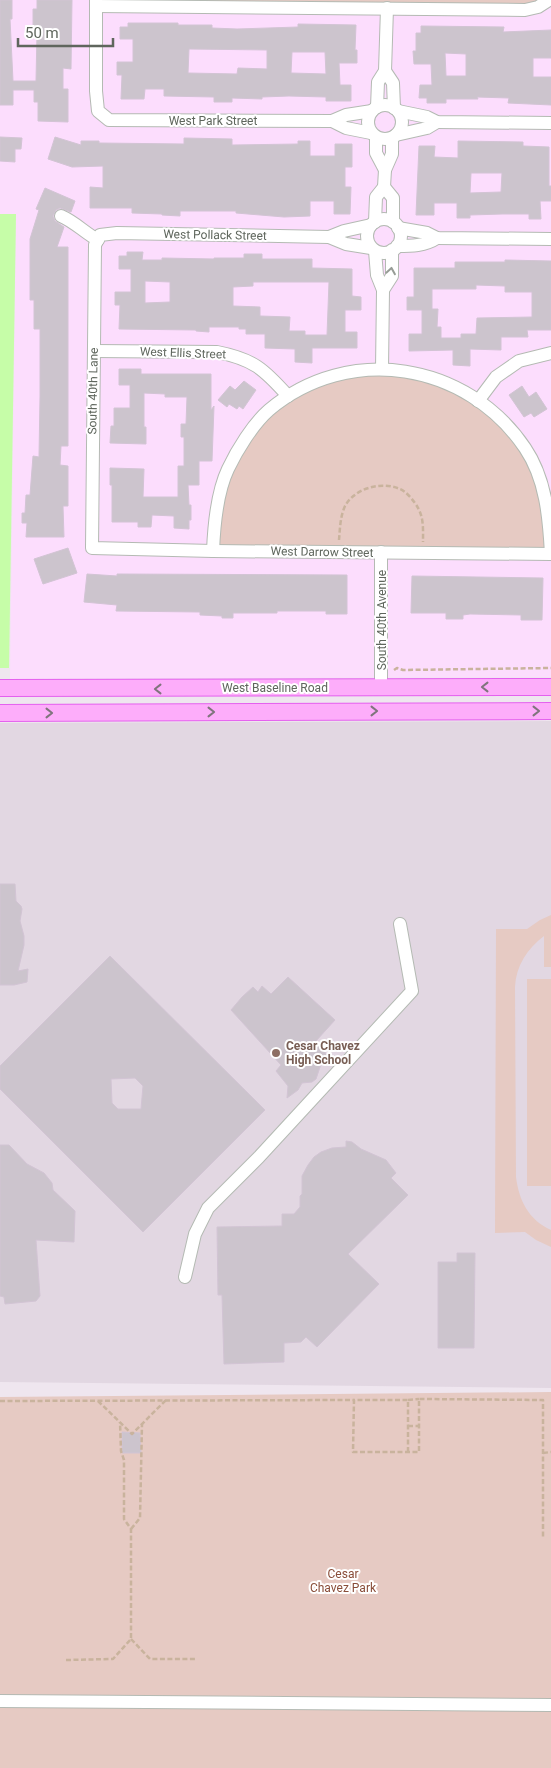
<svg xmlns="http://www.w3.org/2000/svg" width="551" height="1768" font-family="Roboto,sans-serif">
  <rect width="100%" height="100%" fill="#efe6ef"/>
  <polygon fill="#fcddfd" points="0,0 551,0 551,677 10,679 16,215 0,214"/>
  <polygon fill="#e2d7e2" points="551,721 551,1388 0,1382 0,723"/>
  <g fill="#e6cac3">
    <polygon points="96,0 549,0 538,7"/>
    <polygon points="382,369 447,384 503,421 540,481 551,554 213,551 227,470 268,412 316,381"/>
    <path d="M551,915V967H544V936C527,949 516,966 515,987L516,1177C519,1201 529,1220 551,1230V1247L536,1240L525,1232L495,1233L496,929H527L540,920Z"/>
    <rect x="527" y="979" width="24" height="207"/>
    <polygon points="551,1392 551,1768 0,1768 0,1397"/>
  </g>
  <polygon fill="#c6fda8" points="0,214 16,214 9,668 0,668"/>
  <g fill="#ccc4cd" stroke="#d2c4d4" fill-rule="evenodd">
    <polygon points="0,0 12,0 12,19 10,19 13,81 36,81 37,33 33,33 33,9 37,9 37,0 72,0 71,69 63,68 63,89 68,89 68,122 38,121 38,102 34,102 34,90 13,90 13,105 0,105"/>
    <path d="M128,23H178V25H212V28L237,29L298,27V24L356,25L355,50H357V63H339L340,85H351V101H326V97L289,96L262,97V99L232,98V102H214V97L164,96V89H145L144,99H121L122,75H117V62H133V39H120V27H128ZM189,49L267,50V69L238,68L237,74L188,73ZM292,52H325L326,74L291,73Z"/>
    <path d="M421,26L504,27L503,32L551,30V58H533V77H551V105L508,103L509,98L477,97L478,99H446V103H427V98H419L420,85H432L431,64H414L413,51H416V33H421ZM445,53L466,54V76H446Z"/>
    <polygon points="0,137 22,138 21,149 15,149 15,162 0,161"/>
    <polygon points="55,137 81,145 81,141 99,141 99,143 184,144 184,138 232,139 232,145 298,144 298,141 310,141 310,156 335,156 335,144 352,144 352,167 345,167 345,187 351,187 350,214 334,214 334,201 310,201 310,216 284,217 236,213 236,211 180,211 180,216 162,215 162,214 132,213 132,208 90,208 90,187 103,188 103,166 72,167 48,159"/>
    <path d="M458,141L523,142V146L549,147V186H551V201H540L541,219H529V214H502L470,215V218H457V203H434V215H416L419,146H435L434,157L458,158ZM471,173H502L501,192L470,193Z"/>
    <polygon points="45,188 75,201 71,212 60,208 56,210 53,216 55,221 64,227 57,247 68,247 68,446 61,446 60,465 68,466 68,506 63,506 64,537 26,537 27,523 22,523 22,513 25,513 26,495 30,495 33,456 39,457 40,397 40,329 34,329 34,300 30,300 30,239 39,210 36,209"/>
    <path d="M127,252H143L142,260H162V258L214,259V258H244V254H262V259H312V268L352,269V296L361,297V310H345V332H357V348H312V363L295,362V349L265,348V334H246V329H239V327H209V332L196,331V330L119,329L120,305H115V292H131V269H119V256H127ZM145,281L170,282V302L145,303ZM253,282H329L327,335H305V331H289L290,317L260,316V307L233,306V287L253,286Z"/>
    <path d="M505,260L551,261V330H527L528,337H501V350L470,349V366L453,365V350L409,351V334H422V310H407V297H414V268H455V262H505ZM476,285L505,286V292H532V317L477,318L476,334H461V338H441V327H437L438,309H432V289H476Z"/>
    <polygon points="119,369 141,369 141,374 211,374 211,410 214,406 212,461 199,461 199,485 188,485 189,505 191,505 191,520 189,520 189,529 174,528 174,516 152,515 151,527 138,527 138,522 112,522 112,485 110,485 110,468 144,469 143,497 178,497 178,466 184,466 184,437 181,437 181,424 186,424 187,397 165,397 165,394 144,393 144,427 146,427 146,444 110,443 111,426 114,426 114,408 130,408 130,385 119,385"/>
    <polygon points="244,381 256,390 243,409 239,406 237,409 229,404 227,407 218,400 230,386 235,390"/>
    <polygon points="522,386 529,397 536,392 547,409 534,417 531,413 524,417 509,395"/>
    <polygon points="68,548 77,573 43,584 34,559"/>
    <polygon points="87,574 117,576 117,574 347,575 347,614 326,614 326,611 277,611 277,613 233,613 233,618 222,618 222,616 200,615 200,612 116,611 117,605 84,602"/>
    <polygon points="412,576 543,578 542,620 521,620 521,615 470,614 463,615 463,619 446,619 446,613 411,613"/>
    <polygon points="0,884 15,884 16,901 21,906 22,909 20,921 24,936 24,945 18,971 28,969 27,982 14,985 0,985"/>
    <path d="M110,956L265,1110L143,1232L0,1089V1066ZM135,1078L143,1086L141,1109H118L112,1103L111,1079Z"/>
    <polygon points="288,977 335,1020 316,1041 328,1056 328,1061 321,1064 316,1079 312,1082 302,1083 298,1090 287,1098 288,1086 276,1071 281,1065 231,1010 242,997 253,987 258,992 262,986 271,994"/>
    <polygon points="346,1141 352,1142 361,1149 386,1160 396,1173 391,1178 408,1195 348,1254 379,1284 317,1347 306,1337 301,1342 284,1343 284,1362 224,1364 222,1295 218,1295 217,1227 282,1226 282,1214 294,1214 300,1207 300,1196 302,1194 302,1176 308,1165 314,1157 321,1152 332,1148 346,1147"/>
    <polygon points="0,1145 9,1145 27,1164 44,1173 52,1183 53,1190 75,1211 74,1242 36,1240 40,1296 36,1301 5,1304 4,1297 0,1296"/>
    <polygon points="457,1253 475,1253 474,1348 438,1348 438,1262 457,1262"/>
    <polygon points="122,1432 140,1433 141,1453 122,1453"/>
  </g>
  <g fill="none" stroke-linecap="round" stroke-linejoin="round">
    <g stroke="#b4bab3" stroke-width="14">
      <g id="minor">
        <polyline points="96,0 96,91 98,111 109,120 332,121 346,128 371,133"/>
        <polyline points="96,6 525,10 538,7 549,0"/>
        <polyline points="385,71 393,83 394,108"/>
        <circle cx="385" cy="122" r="17"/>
        <polyline points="377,107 378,82 385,71 387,8"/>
        <polyline points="398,111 427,117 437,122 551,123"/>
        <polyline points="332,121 346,115 372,111"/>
        <polyline points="396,135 427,128 437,122"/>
        <polyline points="376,137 376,153 385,170"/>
        <polyline points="384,187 393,198 393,222"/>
        <path d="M61,216C75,222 85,233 98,240"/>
        <circle cx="384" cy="236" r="17"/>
        <polyline points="375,222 376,197 384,187 385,170 392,154 392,138"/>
        <polyline points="371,225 344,231 329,237 117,233 100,235 95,245 92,548 213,551 551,554"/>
        <polyline points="398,228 427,233 437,238 551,239"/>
        <polyline points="329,237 346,244 371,248"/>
        <path d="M397,246C411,246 425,246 437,238"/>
        <polyline points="375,251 377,275 383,290 382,369"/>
        <polyline points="383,290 392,276 392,250"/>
        <path d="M94,351L217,352C253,359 264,369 288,396"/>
        <polyline points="478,401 496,377 519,361 551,353"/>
        <path d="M213,551C214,526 217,492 228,469C237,450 253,424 269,410C349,343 467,362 525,448C546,479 549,517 551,554"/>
        <polyline points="381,552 381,687"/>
        <polyline points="185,1277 195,1234 208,1208 259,1157 412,991 400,924"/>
        <polyline points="0,1701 551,1705"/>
      </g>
    </g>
    <g stroke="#e460ee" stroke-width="18">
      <g id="major">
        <polyline points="0,688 551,687"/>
        <polyline points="0,713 551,711"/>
      </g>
    </g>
    <g stroke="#c9b39d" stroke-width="2.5" stroke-dasharray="5 2.5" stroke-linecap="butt">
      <path d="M339,540C340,529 340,517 345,506C355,488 381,481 400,489C406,491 415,502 418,508C424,518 423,531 423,542"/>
      <polyline points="394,670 397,668 403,670 551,668"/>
      <polyline points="408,1400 419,1399"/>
      <polyline points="0,1401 354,1400"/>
      <polyline points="98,1401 132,1434 166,1400"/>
      <polyline points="408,1426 419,1426"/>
      <polyline points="408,1452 408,1400 354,1400 353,1452 419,1452 419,1399 543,1400 543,1538"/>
      <polyline points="543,1453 551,1452"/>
      <polyline points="131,1529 140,1518 142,1424"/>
      <polyline points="131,1639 150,1659 197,1659"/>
      <polyline points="66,1660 113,1659 131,1639 131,1529 124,1519 124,1460 121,1451 120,1422"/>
    </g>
    <use href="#minor" stroke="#fff" stroke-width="12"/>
    <use href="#major" stroke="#fdadfa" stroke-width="16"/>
  </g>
  <defs><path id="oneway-chevron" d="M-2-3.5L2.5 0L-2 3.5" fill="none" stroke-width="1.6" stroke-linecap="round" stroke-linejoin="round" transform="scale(1.25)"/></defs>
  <use stroke="#979c96" href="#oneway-chevron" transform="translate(391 271) rotate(-81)"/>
  <g stroke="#7f747c">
    <use href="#oneway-chevron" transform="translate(485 687) rotate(180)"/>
    <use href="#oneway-chevron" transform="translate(158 689) rotate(180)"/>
    <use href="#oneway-chevron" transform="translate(374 711)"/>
    <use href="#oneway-chevron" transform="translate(536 711)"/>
    <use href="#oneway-chevron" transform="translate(211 712)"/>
    <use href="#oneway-chevron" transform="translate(49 713)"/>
  </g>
  <circle fill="#8d6e63" stroke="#fff" stroke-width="2" cx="276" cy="1053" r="5"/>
  <g text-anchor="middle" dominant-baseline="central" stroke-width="4" stroke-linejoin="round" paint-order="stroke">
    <g font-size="12" fill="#5f665d" stroke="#fff">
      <text x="213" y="121">West Park Street</text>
      <text transform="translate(215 235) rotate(1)">West Pollack Street</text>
      <text transform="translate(183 353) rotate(2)">West Ellis Street</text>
      <text transform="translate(93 391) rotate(-89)">South 40th Lane</text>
      <text transform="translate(322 552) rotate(1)">West Darrow Street</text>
      <text transform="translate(382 620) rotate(-90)">South 40th Avenue</text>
      <text x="275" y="688">West Baseline Road</text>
    </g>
    <g font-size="12" font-weight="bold" fill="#785e54" stroke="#fff" text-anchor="start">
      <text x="286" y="1046">Cesar Chavez<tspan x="286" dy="14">High School</tspan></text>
    </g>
    <g font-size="12" fill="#894d39" stroke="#fff">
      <text x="343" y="1574">Cesar<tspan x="343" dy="14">Chavez Park</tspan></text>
    </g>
  </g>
  <path d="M18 38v8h95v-8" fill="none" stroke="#5f665d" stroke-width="2.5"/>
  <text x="25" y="38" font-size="15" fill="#5f665d" stroke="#ffffff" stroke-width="4" paint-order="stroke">50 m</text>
</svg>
